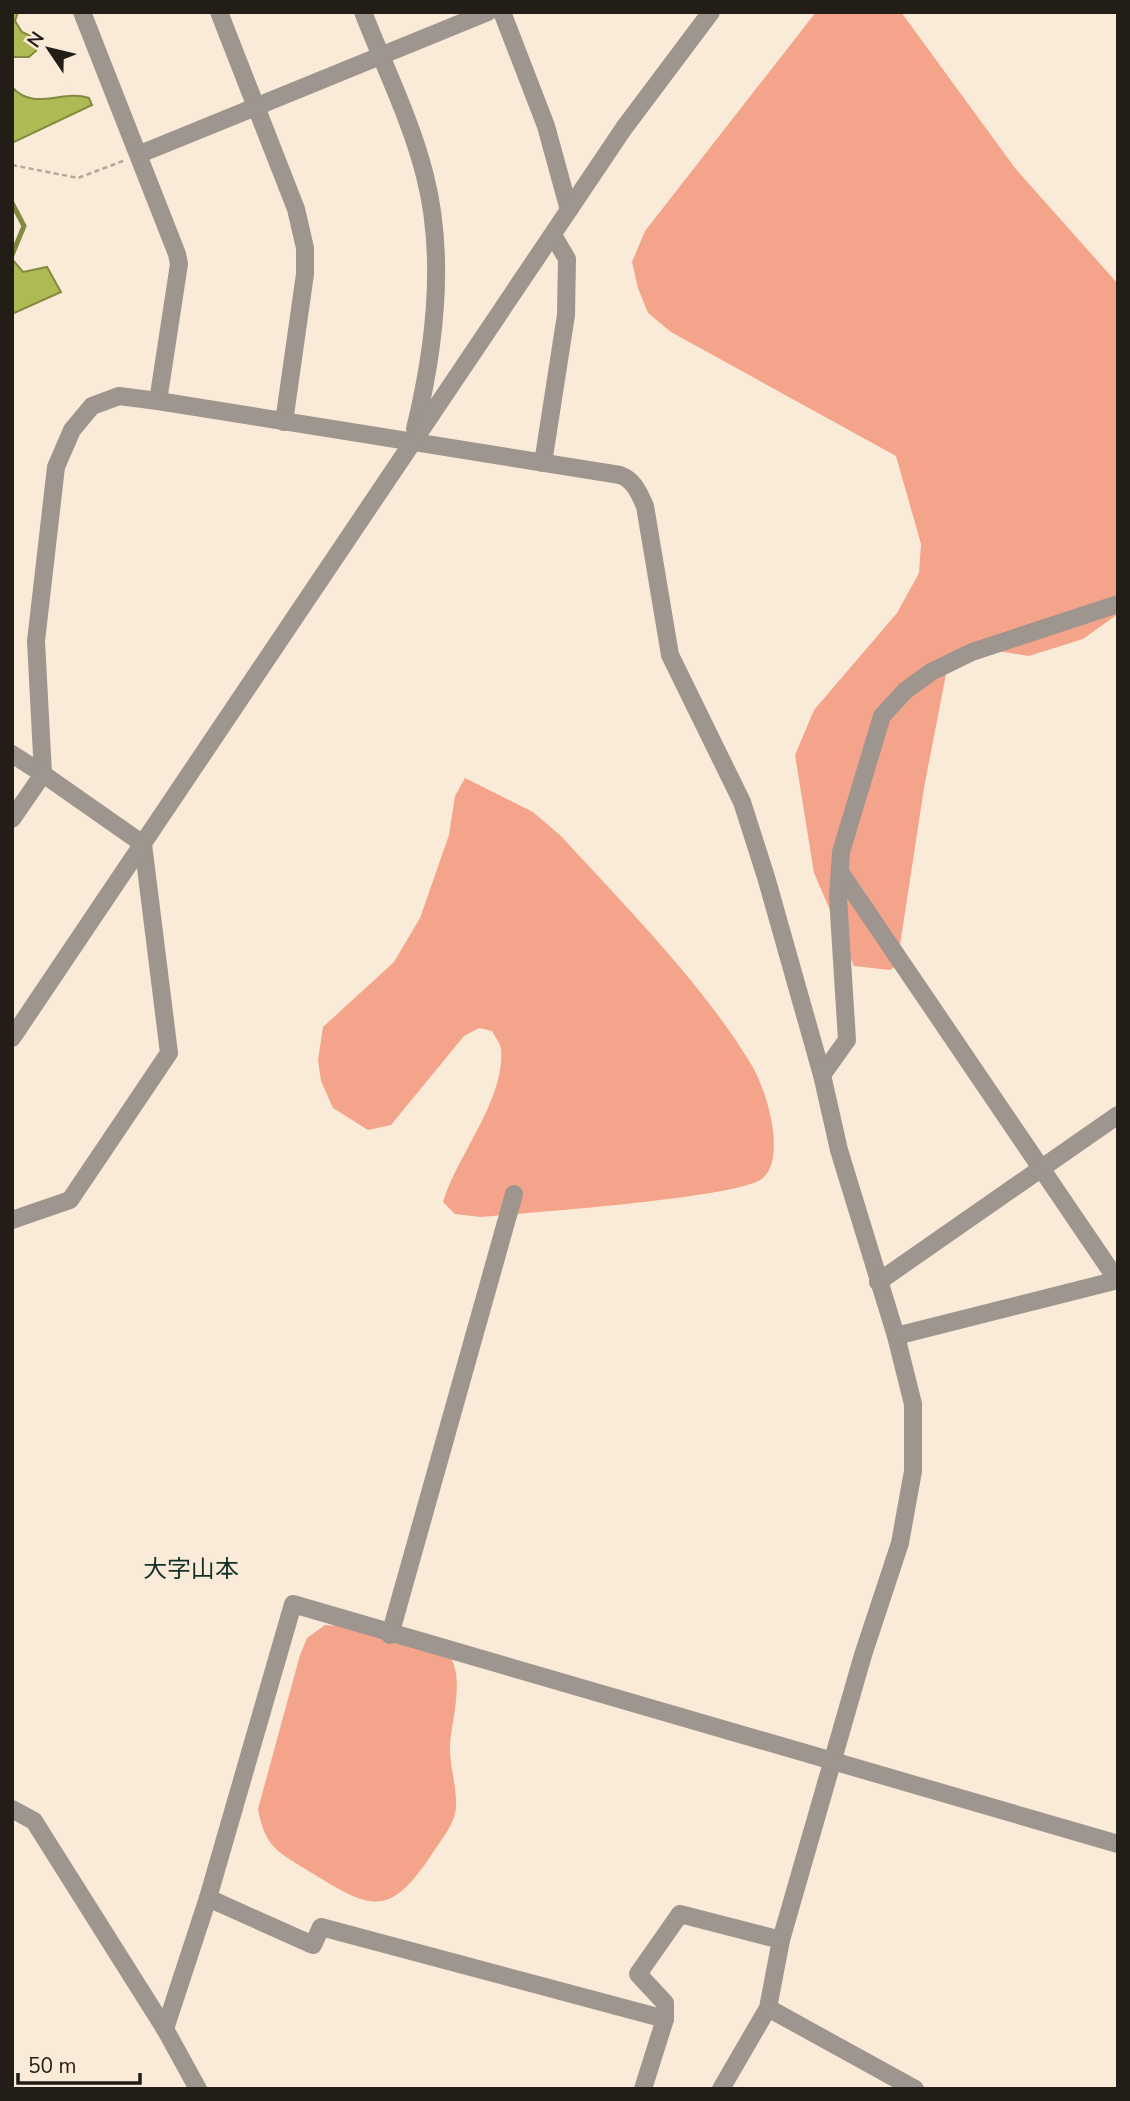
<svg xmlns="http://www.w3.org/2000/svg" width="1130" height="2101" font-family="'Nunito Sans','Noto Sans JP',sans-serif">
  <rect width="100%" height="100%" fill="#f9ebd7"/>
  <g fill="#f5a48c">
    <polygon points="816,12 901,12 1015,168 1118,284 1118,614 1083,639 1029,656 992,650 947,669 924,788 897,965 890,970 854,966 814,873 795,755 814,710 897,613 919,573 921,544 896,456 671,332 648,313 638,288 632,262 645,231"/>
    <path d="M465,778L533,812L561,836C625,906 702,983 751,1064C766,1088 787,1156 763,1178C742,1198 523,1213 481,1217L455,1214L443,1202C457,1155 505,1100 501,1050C501,1044 495,1037 492,1031L479,1028L464,1036L391,1125L368,1130L333,1108L321,1081L318,1060L323,1027L394,962L420,918L449,835L455,796Z"/>
    <path d="M325,1625C359,1628 429,1624 449,1655C465,1678 452,1718 450,1744C449,1765 457,1786 456,1807C455,1824 441,1840 432,1854C390,1917 373,1911 312,1873C280,1853 265,1849 258,1809L300,1655L307,1638Z"/>
  </g>
  <g fill="#aeba53" stroke="#848b41" stroke-width="2">
    <polygon points="12,12 18,12 15,21 22,32 33,37 38,49 29,57 12,57"/>
    <path d="M12,87C34,112 62,89 89,98L92,105L12,143Z"/>
    <polygon points="12,259 23,272 47,267 61,292 12,314"/>
  </g>
  <g fill="none" stroke-linecap="round" stroke-linejoin="round">
    <polyline stroke="#848b41" stroke-width="5" points="12,203 24,226 12,255"/>
    <polyline stroke="#b3a899" stroke-width="2.5" stroke-dasharray="5 3.5" stroke-linecap="butt" points="12,165 78,178 123,161"/>
    <g stroke="#9e958f" stroke-width="18">
      <polyline points="82,12 177,254 179,264 158,401"/>
      <polyline points="219,12 296,209 305,248 305,274 284,422"/>
      <path d="M363,12C384,66 411,120 425,176C446,258 435,347 415,429"/>
      <polyline points="502,12 546,126 569,210"/>
      <polyline points="140,154 488,12"/>
      <polyline points="543,463 566,315 567,259 553,235"/>
      <polyline points="12,754 43,774"/>
      <path d="M43,774L36,641L56,467L72,430L92,406L119,396L158,401L620,475C634,480 639,493 645,506L670,655L742,802L766,877L822,1075L839,1150L896,1336L913,1404V1471L900,1543L863,1655L781,1940L768,2008L721,2089"/>
      <polyline points="12,819 43,774 143,844 169,1053 70,1200 12,1220"/>
      <polyline points="840,872 1117,1280"/>
      <polyline points="12,1038 624,128 711,12"/>
      <polyline points="822,1075 847,1040 838,897 841,852 882,716 905,691 931,672 972,652 1118,604"/>
      <polyline points="878,1282 1118,1115"/>
      <polyline points="896,1336 1118,1280"/>
      <polyline points="390,1635 514,1194"/>
      <polyline points="12,1809 34,1821 165,2029 198,2089"/>
      <polyline points="208,1898 313,1945 321,1927 665,2019"/>
      <polyline points="768,2008 915,2089"/>
      <polyline points="165,2029 208,1898 293,1604 1118,1844"/>
      <polyline points="643,2089 665,2019 665,2003 638,1974 680,1914 781,1940"/>
    </g>
  </g>
  <g text-anchor="middle" dominant-baseline="central" stroke-width="7" stroke-linejoin="round" paint-order="stroke">
    <g font-size="24" fill="#113028" stroke="#f9ebd7">
      <text x="191" y="1569">大字山本</text>
    </g>
  </g>
  <rect width="1130" height="2101" fill="none" stroke="#221d16" stroke-width="28"/>
  <g transform="translate(49 49) rotate(305)" stroke="#f9ebd7" stroke-width="5" paint-order="stroke">
  <path d="M0-5L12 26L0 18L-12 26Z" fill="#221d16"/>
  <text y="-10" font-size="19" font-weight="bold" text-anchor="middle" fill="#221d16">N</text>
  </g>
  <path d="M18 2073v10h122v-10" fill="none" stroke="#221d16" stroke-width="3.5"/>
  <text x="28" y="2073" font-size="21" fill="#221d16" stroke="#f9ebd7" stroke-width="5" paint-order="stroke">50 m</text>
</svg>
